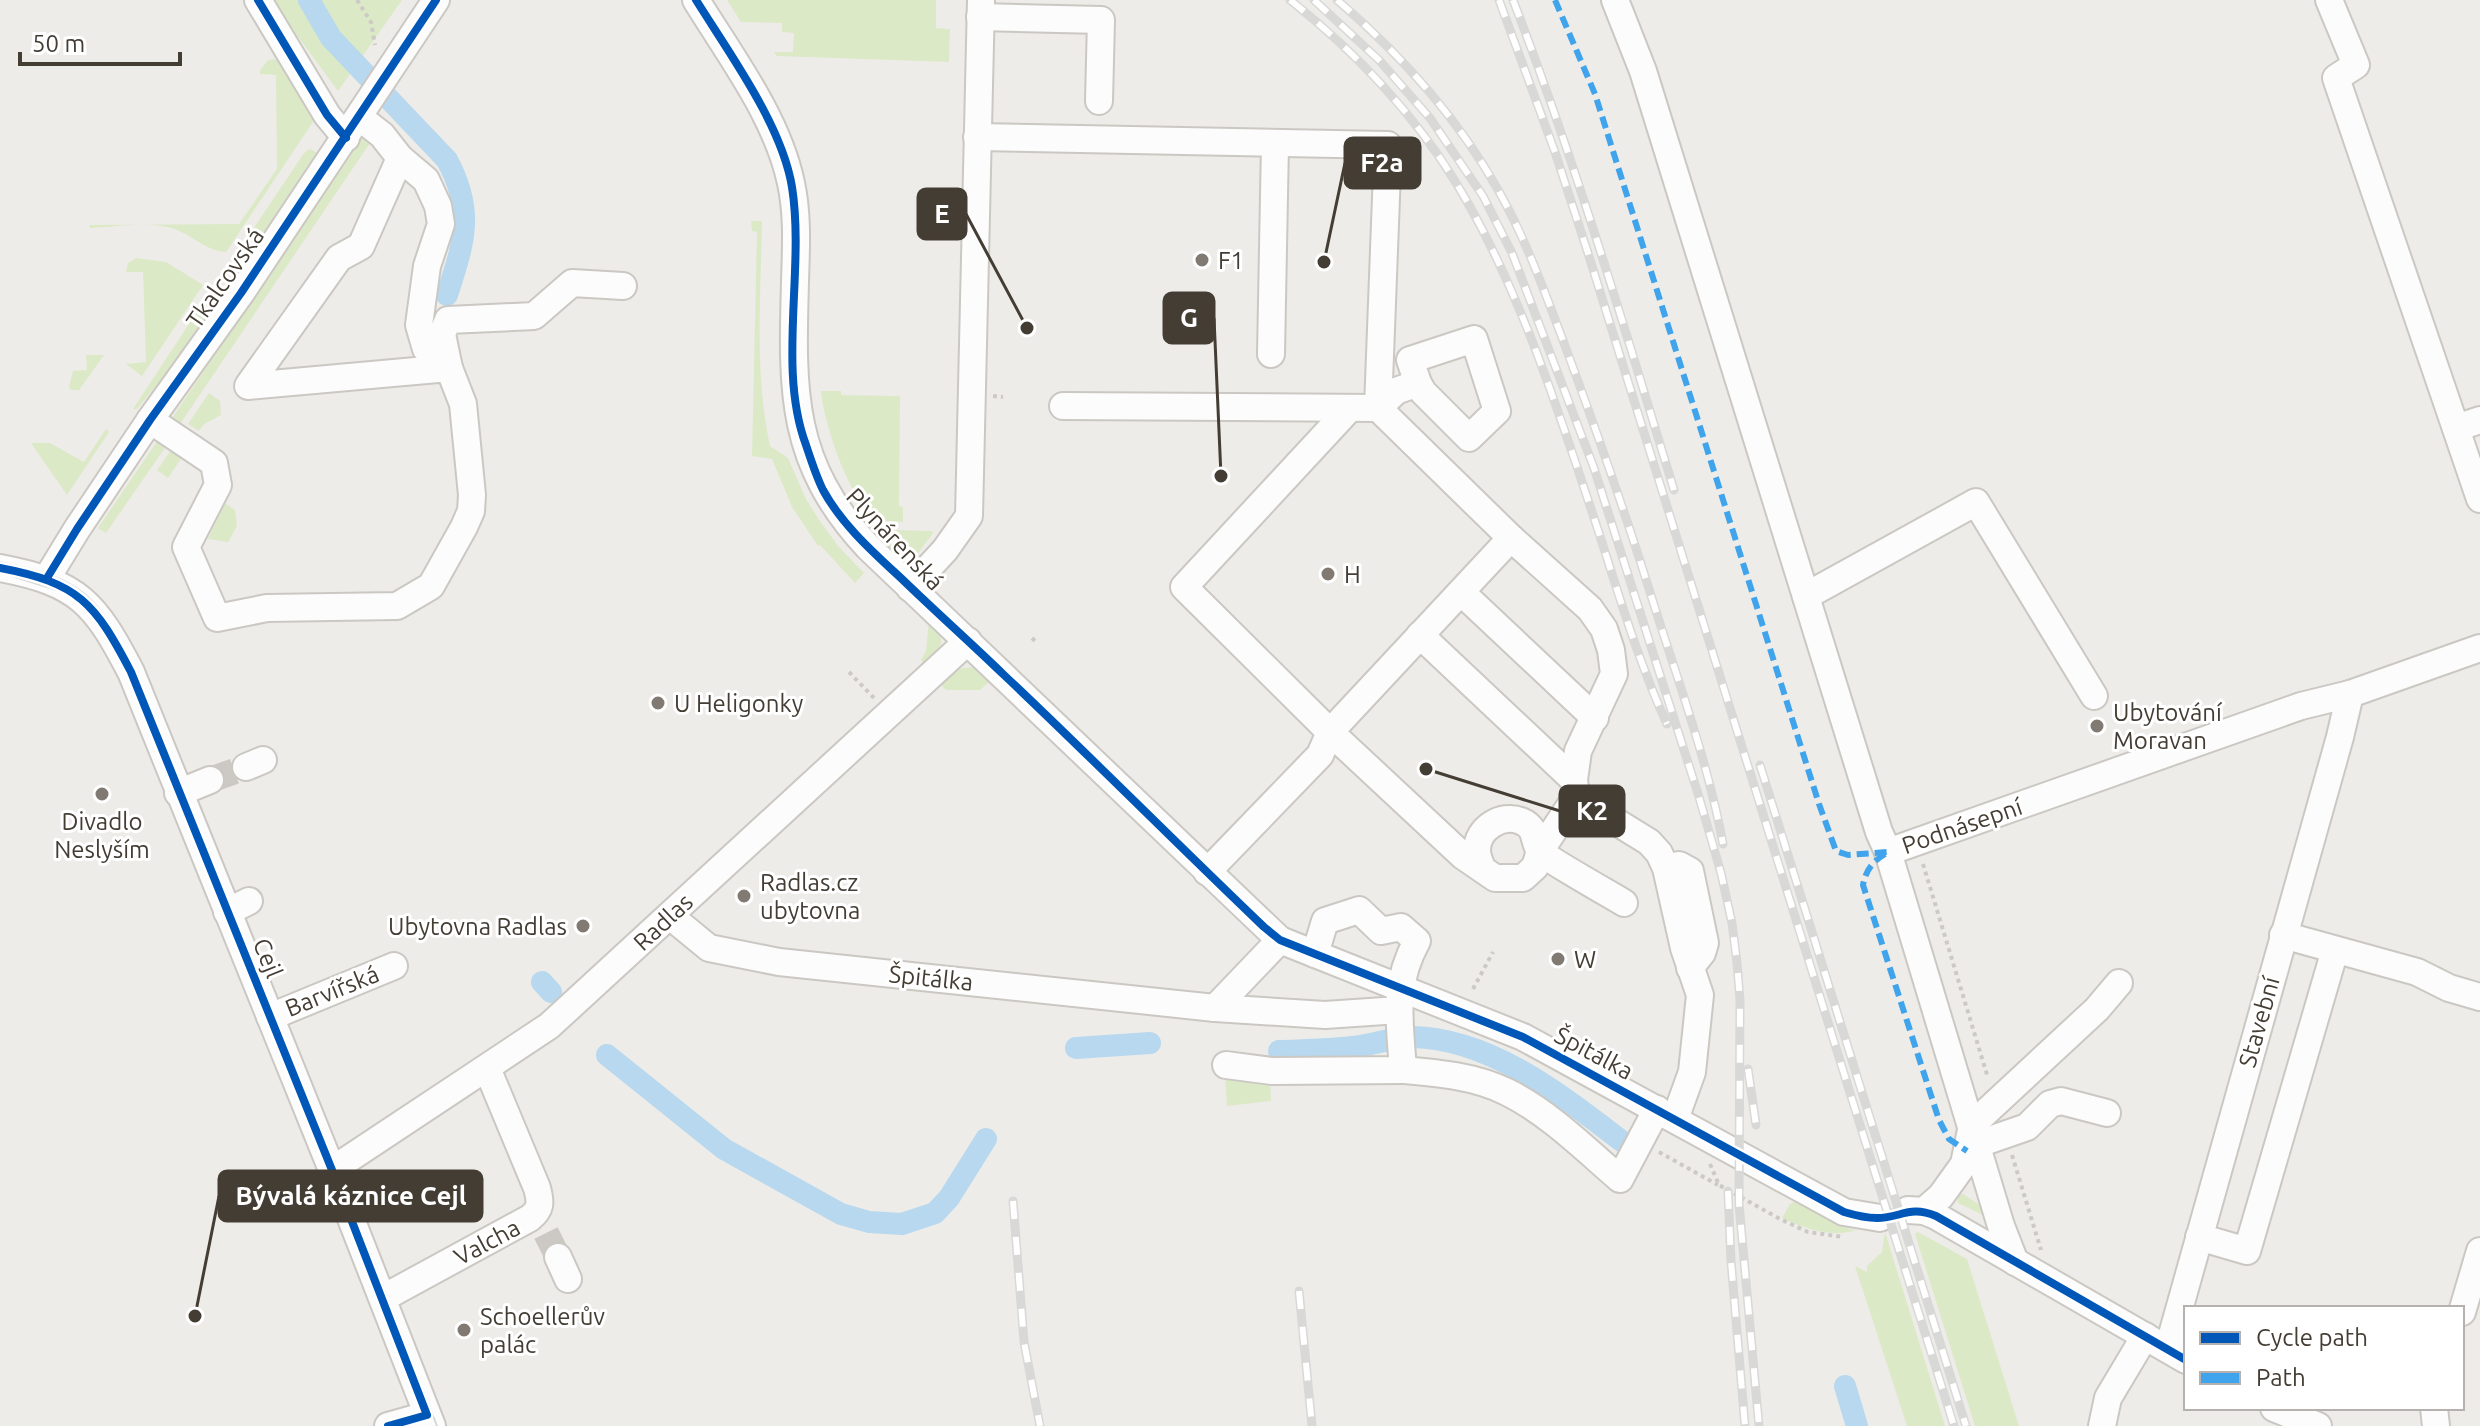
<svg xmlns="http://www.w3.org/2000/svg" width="2480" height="1426" font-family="Ubuntu,sans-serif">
  <rect width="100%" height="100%" fill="#eeece8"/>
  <g fill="#dce9c7">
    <polygon points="271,0 402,0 338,91"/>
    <polygon points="727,0 936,0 936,28 950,29 949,62 777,56 774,52 793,52 794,33 782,32 782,23 741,22"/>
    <path d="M275,59L280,61L315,119L226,252C204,251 189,231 167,227C146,222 113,227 90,228L89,225L239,224L277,169L276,75L260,74V70L268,60Z"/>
    <polygon points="366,136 372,140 176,430 170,421 362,137"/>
    <polygon points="310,149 319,154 241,269 227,268 304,153"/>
    <path d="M751,221H762C761,295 754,372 770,446L788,458L806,499L819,520L839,547L864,573L855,583L820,545L818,546L792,507L772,459L752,456L757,232L752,231Z"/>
    <polygon points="136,258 166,262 203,285 142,376 126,364 146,362 143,272 126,272 128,263"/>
    <polygon points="210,292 214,303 211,312 184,352 137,409 133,409"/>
    <polygon points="86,355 104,355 79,390 71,390 69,387 73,371 87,370"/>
    <path d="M821,391H841V395L900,396L899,506L903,507V522C895,521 885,522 878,519C850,506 823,420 821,391Z"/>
    <polygon points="209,393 220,401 221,415 204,424 199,431 188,424"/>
    <polygon points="106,429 109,432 67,495 31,443 50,443 84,462"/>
    <polygon points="158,440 169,442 106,533 98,528"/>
    <polygon points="174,446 185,453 168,478 157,470"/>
    <polygon points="225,503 235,510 237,526 228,542 208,539"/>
    <polygon points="869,521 911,565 902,564 863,527"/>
    <polygon points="891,530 932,531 933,533 916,556 893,536"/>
    <path d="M929,620C949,640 942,648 924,666L921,660L926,651Z"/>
    <polygon points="973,667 992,679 980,690 946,690 939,683 957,669"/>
    <polygon points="1225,1075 1270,1079 1271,1101 1227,1106"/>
    <polygon points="1963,1194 1983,1207 1983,1215 1958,1203 1958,1195"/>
    <path d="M1794,1202L1800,1203L1849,1229L1857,1230C1831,1238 1806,1229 1782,1218L1790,1204Z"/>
    <polygon points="1885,1232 1945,1426 1907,1426 1855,1266 1867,1272 1867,1266 1882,1252"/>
    <polygon points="1918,1232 1967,1259 2019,1426 1975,1426 1915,1234"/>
  </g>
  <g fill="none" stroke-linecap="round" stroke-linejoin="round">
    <g stroke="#b7d8ee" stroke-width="22">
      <path d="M309,0L331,38L447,160C475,212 464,242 447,295"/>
      <polyline points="542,982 551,992"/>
      <polyline points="1076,1048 1150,1043"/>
      <path d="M1279,1051C1304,1050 1328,1050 1353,1047C1373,1045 1393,1037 1413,1037C1493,1039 1563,1097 1623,1142"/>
      <polyline points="607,1055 724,1149 841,1214 869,1222 902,1224 935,1213 949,1198 986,1139"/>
      <polyline points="1845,1386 1857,1426"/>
    </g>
    <g stroke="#ccc9c4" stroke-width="26" stroke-dasharray="26 13" stroke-linecap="butt">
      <polyline points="210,780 246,767"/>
      <polyline points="546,1233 558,1257"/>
    </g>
    <g stroke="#cbc8c3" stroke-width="30">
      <g id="minor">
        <polyline points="258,0 327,115 346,138"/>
        <path d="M696,0C731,57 777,117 791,183C798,215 796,249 795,281C792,390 789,462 868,547L1280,940L1523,1037L1844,1212L1880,1218"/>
        <polyline points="1615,0 1643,71 1879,832 1888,852 2001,1226 2015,1262"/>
        <polyline points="2329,0 2356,65 2336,78 2480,499"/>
        <polyline points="980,17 1101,20 1099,101"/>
        <polyline points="977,137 1388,145 1378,408 1511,538 1590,609 1604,629 1611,650 1614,674 1578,751 1574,780 1576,797 1649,842 1659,853 1666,868 1684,948 1700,995 1692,1072 1675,1119"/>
        <polyline points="400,158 426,180 438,206 441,224 427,266 419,325 426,349 449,368 442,334 448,320 534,316 572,283 623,286"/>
        <polyline points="1271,354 1275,143"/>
        <polyline points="1063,406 1378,408 1396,391 1418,383 1410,360 1474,339 1497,411 1469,438 1423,392 1418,383"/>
        <polyline points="1350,408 1184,587 1330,732 1463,856 1495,878 1523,878 1535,867 1540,851 1576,797"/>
        <polyline points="150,420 214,463 218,485 186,547 217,618 267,608 397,606 431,586 464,527 471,511 472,495 463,404 449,368 248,386 339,258 361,246 400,158 382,135 359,117"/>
        <polyline points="2456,428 2480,420"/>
        <path d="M0,568C79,583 95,603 131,672L332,1170L432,1426"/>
        <polyline points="47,578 77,529 150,420 241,293 436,0"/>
        <polyline points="910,588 945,550 969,516 981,0"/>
        <polyline points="1461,592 1595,718"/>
        <polyline points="1806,596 1976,502 2094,696"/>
        <polyline points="1420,635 1574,780"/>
        <polyline points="246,767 263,760"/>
        <polyline points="178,793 210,780"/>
        <polyline points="1888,852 2301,706 2350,694 2480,648"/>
        <path d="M1482,868C1480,863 1477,856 1477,850C1477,829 1501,813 1521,821C1538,828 1532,840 1540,851C1545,858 1611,895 1624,903"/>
        <polyline points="1666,868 1679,865 1690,871 1705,943 1702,953 1690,968"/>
        <polyline points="1207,872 1320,755 1330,732 1511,538"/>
        <polyline points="227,912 249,901"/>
        <polyline points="670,916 709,948 779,962 1215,1008 1325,1015 1399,1010"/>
        <polyline points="2283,935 2417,972 2449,988 2480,997"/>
        <polyline points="1215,1008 1280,940"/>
        <polyline points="270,1017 394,966"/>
        <path d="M1226,1065L1272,1071L1403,1070C1400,1022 1392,986 1417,941L1401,927L1381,931L1359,910L1325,921L1315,954"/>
        <path d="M1403,1070C1438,1073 1475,1076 1507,1092C1548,1112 1586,1150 1620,1179L1657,1109"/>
        <polyline points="1978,1144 2027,1127 2050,1104 2061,1101 2107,1113"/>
        <polyline points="332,1170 549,1026 968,641"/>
        <polyline points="1908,1210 1924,1211 1936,1216 2186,1360"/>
        <polyline points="1924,1211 1941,1196 1964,1164 1972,1125 2097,1009 2119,983"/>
        <polyline points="2199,1237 2247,1251 2335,950"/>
        <polyline points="558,1257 568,1279"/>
        <path d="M383,1298L530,1218C541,1209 541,1203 537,1188L487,1068"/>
        <polyline points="2462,1312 2480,1251"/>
        <polyline points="2168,1349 2340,737 2350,694"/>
        <polyline points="2274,1408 2318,1426"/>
        <polyline points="2434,1408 2436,1426"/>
        <polyline points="388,1426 427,1415"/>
        <polyline points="2102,1426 2108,1398 2145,1336"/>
      </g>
    </g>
    <g stroke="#cdcac6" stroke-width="4" stroke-dasharray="4 4" stroke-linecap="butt">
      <polyline points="357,0 371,22 375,45"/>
      <polyline points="993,396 1003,397"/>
      <polyline points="1032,638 1036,642"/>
      <polyline points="849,672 875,699"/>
      <polyline points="1923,864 1988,1078"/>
      <polyline points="1473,989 1493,952"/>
      <polyline points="1659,1152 1718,1185"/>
      <polyline points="2012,1155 2041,1250"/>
      <polyline points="1710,1164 1719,1185 1780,1219 1808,1232 1843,1237"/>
    </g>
    <use href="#minor" stroke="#fcfcfc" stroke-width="26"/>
    <g stroke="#d8d8d7" stroke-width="2">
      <path d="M0,562C85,580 96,594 135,670L337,1168L437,1426"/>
      <polyline points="12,576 66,593 82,604"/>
    </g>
    <g stroke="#d8d8d7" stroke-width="9">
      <g id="rail">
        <path d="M1290,0C1353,50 1410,109 1453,178C1518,282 1559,413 1598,530C1619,595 1638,661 1667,724"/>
        <polyline points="1314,0 1379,60 1430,118 1483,196 1512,253 1594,468 1699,797 1721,873 1732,923 1737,963 1740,1000 1739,1204 1759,1426"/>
        <path d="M1337,0C1399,53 1457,117 1497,188C1525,237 1544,290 1564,343C1594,424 1623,506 1649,589C1675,673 1707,757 1723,844"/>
        <polyline points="1499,0 1555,152 1587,250 1954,1426"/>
        <path d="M1513,0C1575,161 1624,326 1674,490"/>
        <polyline points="1760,765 1966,1426"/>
        <polyline points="1748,1069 1756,1125"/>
        <polyline points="1728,1191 1731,1261 1745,1426"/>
        <polyline points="1013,1201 1024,1342 1040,1426"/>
        <polyline points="1299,1291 1312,1426"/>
      </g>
    </g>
    <use href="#rail" stroke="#fff" stroke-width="6" stroke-dasharray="18" stroke-linecap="butt"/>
    <g stroke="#3fa4eb" stroke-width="6" stroke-dasharray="12 6" stroke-linecap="butt">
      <polyline points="1555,0 1595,94 1819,804 1836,851 1848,855 1888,852"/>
      <path d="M1885,854C1872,862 1866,870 1863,885L1939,1120L1949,1139L1967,1151"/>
    </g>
    <g stroke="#fff" stroke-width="13">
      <g id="cycleway">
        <polyline points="258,0 327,115 346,138"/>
        <path d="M696,0C729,53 782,125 792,187C805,269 777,368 806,445C811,460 816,476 823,490C842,525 874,553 903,580C936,612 971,643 1004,675C1092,758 1177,844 1264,927L1280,940L1523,1037L1844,1212C1854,1215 1865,1218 1877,1218C1901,1218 1909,1205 1936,1216L2186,1360"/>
        <path d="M0,568C79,583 95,603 131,672L332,1170L427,1415L388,1426"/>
        <polyline points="47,578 77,529 150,420 241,293 436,0"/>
      </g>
    </g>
    <use href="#cycleway" stroke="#0057b8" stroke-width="8"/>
  </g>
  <g fill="#807a73" stroke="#fff" stroke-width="3">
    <circle cx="1202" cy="260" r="8"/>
    <circle cx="1328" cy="574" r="8"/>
    <circle cx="658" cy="703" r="8"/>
    <circle cx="2097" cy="726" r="8"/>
    <circle cx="102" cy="794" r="8"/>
    <circle cx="744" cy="896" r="8"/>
    <circle cx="583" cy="926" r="8"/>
    <circle cx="1558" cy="959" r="8"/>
    <circle cx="464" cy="1330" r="8"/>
  </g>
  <g text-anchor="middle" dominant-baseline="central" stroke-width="6" stroke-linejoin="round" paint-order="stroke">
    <g font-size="24" fill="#443d34" stroke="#fff" text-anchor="start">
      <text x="1218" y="260">F1</text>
      <text x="1344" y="574">H</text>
      <text x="674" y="703">U Heligonky</text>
      <text x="2113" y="712">Ubytování<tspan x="2113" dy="28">Moravan</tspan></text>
      <text x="102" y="821" text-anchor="middle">Divadlo<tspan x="102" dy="28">Neslyším</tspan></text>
      <text x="760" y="882">Radlas.cz<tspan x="760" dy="28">ubytovna</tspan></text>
      <text x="567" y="926" text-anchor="end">Ubytovna Radlas</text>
      <text x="1574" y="959">W</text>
      <text x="480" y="1316">Schoellerův<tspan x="480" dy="28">palác</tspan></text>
    </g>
    <g font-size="24" fill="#443d34" stroke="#fff">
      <text transform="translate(225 278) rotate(-55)">Tkalcovská</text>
      <text transform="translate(895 539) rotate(47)">Plynárenská</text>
      <text transform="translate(1962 826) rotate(-19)">Podnásepní</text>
      <text transform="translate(663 922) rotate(-43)">Radlas</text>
      <text transform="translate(268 958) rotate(68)">Cejl</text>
      <text transform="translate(931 978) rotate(6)">Špitálka</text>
      <text transform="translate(332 991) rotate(-22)">Barvířská</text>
      <text transform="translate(2259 1022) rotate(-74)">Stavební</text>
      <text transform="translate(1594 1053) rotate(28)">Špitálka</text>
      <text transform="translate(487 1242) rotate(-28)">Valcha</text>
    </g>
  </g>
  <path fill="none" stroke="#443d34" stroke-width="3" d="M1324 262L1345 163M1027 328L966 214M1221 476L1214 318M1426 769L1560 811M195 1316L219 1196"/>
  <g fill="#443d34" stroke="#fff" stroke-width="3">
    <circle cx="1324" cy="262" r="8"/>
    <circle cx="1027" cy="328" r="8"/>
    <circle cx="1221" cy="476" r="8"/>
    <circle cx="1426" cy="769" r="8"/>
    <circle cx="195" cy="1316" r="8"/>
  </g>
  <g fill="#443d34" stroke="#443d34" stroke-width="3">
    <rect x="1345" y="138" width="75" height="50" rx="8"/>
    <rect x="918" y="189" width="48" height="50" rx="8"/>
    <rect x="1164" y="293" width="50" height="50" rx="8"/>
    <rect x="1560" y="786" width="64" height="50" rx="8"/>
    <rect x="219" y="1171" width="263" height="50" rx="8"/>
  </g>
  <g font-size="26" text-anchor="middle" font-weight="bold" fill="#fff">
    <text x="1382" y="172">F2a</text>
    <text x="942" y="223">E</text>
    <text x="1189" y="327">G</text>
    <text x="1592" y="820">K2</text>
    <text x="351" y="1205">Bývalá káznice Cejl</text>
  </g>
  <rect x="2184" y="1306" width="280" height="104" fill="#ffffff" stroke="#b4b1ae" stroke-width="2"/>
  <rect x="2200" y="1332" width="40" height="12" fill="#0057b8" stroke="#b4b1ae" stroke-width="2"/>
  <text x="2256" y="1346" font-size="24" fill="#443d34">Cycle path</text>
  <rect x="2200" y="1372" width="40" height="12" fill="#3fa4eb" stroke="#b4b1ae" stroke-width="2"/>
  <text x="2256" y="1386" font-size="24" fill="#443d34">Path</text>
  <path d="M20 52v12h160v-12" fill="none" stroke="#443d34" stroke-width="4"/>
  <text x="32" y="52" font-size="24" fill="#443d34" stroke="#ffffff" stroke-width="6" paint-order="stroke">50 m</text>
</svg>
